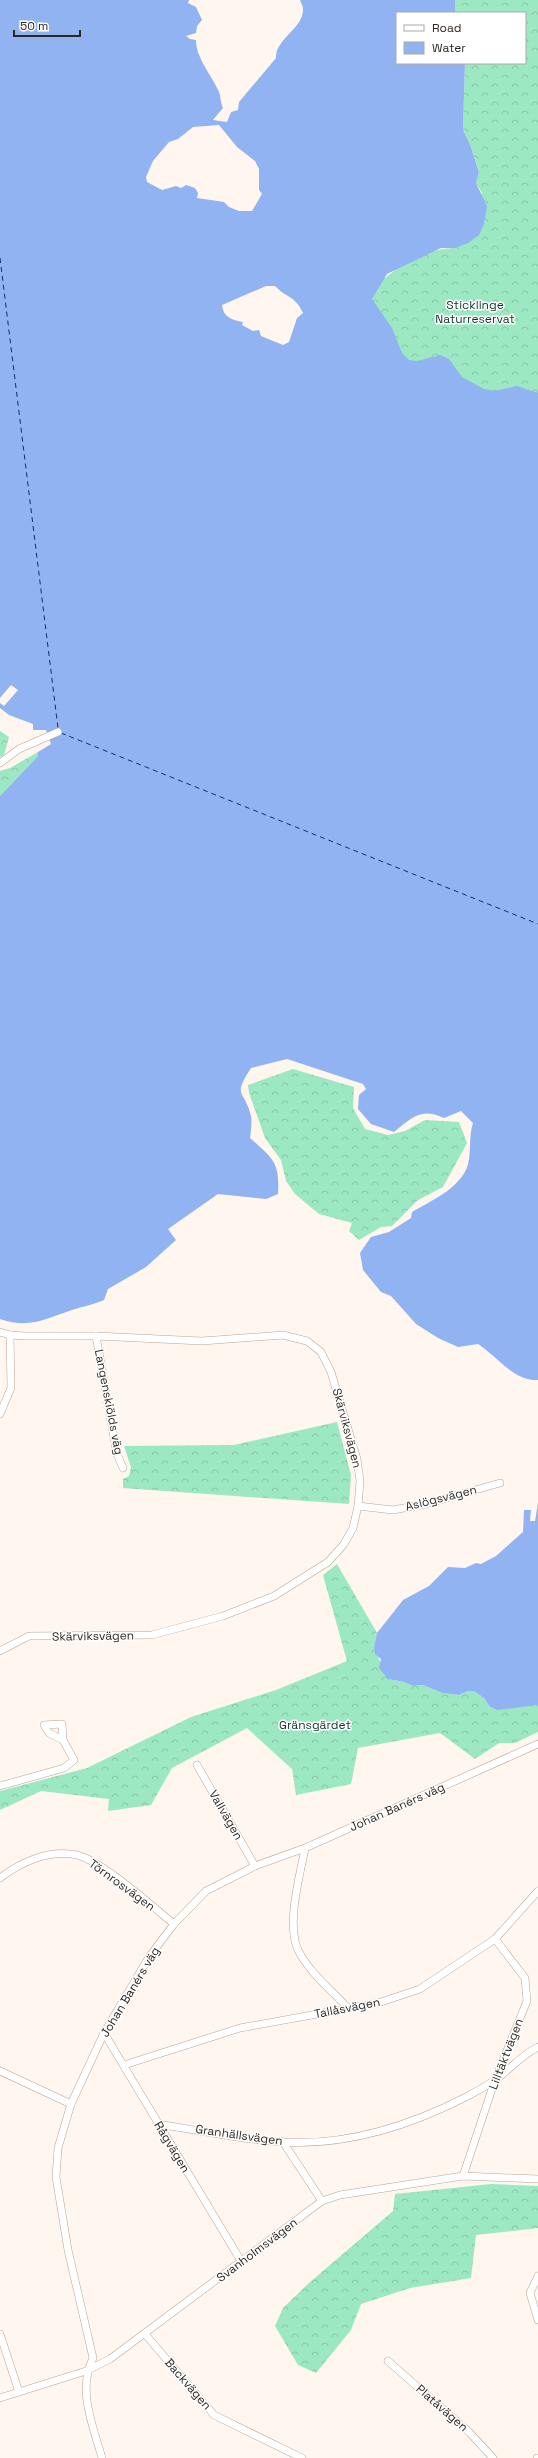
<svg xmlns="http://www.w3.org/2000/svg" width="538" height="2458" font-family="'Space Grotesk',sans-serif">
  <defs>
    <pattern id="forest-crowns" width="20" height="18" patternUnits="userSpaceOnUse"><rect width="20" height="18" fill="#9ce8c3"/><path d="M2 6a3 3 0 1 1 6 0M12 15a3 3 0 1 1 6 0" fill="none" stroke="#87c7a7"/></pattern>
  </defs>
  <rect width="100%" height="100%" fill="#fef6ef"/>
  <g fill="url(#forest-crowns)">
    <path d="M455,0H538V399L494,393L410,368L375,311L370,292C391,270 423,248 455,248L482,193L476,183L479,171L470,144L463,130L465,63H525V13H455Z"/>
    <polygon points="0,731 9,737 4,755 0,757"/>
    <polygon points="38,752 38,756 0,796 0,771 10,768"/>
    <polygon points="293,1069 354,1087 353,1108 365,1129 388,1135 405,1131 425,1120 459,1122 467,1143 443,1187 418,1200 392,1226 381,1227 359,1240 349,1231 352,1223 319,1214 295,1194 286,1181 281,1160 265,1138 249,1093 248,1085"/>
    <polygon points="337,1422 351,1475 349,1504 123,1488 123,1479 129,1476 131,1467 124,1446 234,1445"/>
    <polygon points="337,1564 377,1633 374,1647 388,1679 404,1682 413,1686 423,1685 442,1693 459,1695 468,1691 474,1691 484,1698 490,1707 538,1705 538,1732 515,1743 499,1743 475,1759 440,1733 358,1748 351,1784 296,1795 292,1769 247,1728 172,1768 151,1805 108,1811 109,1799 41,1791 0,1810 0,1791 87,1768 191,1717 276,1690 347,1661 323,1575"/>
    <polygon points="491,2184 538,2186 538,2228 476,2235 471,2278 410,2288 361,2304 351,2330 316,2373 298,2365 275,2326 283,2308 309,2283 393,2211 395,2194"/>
  </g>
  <g fill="#92b3f1" fill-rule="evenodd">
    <path d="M0,0H189L188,3L196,7L202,20L197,26L196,33L186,36L190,39L196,40C196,58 211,74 218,90C221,95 220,102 223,108L213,120L227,122L231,112L238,110L239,102L276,58C275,39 304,28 303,9C303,6 301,3 300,0H455V13H397V63H465L463,130L470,144L479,172L476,183L487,206L484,224L479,235L468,243L455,248H441L387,274L372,299L392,328L402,353L409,360L417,361L440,355L449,359L462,377L484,389L495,391L517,386L538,393V1380C513,1381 497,1356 478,1344L458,1347L438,1338L416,1324L391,1296L381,1292L363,1270L360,1253L371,1237L389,1232L411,1218L412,1212C432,1200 466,1186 469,1159C471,1146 469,1135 473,1123L461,1111L444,1118C420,1107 412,1118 394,1132L371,1124L358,1109L359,1095L366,1089L363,1084L287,1059L251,1068C232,1098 244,1088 251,1116C252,1122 251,1131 250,1138C273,1159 280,1162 278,1194L266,1199L218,1194L168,1229L176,1240L146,1267L108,1289L104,1300C93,1305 83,1306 72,1310C44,1319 30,1329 0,1319V796L38,756V752L51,744L46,730H33V724L9,715L0,708ZM219,125L237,147L255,161L259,169V190L262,194L252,211H239L229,207L224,202L197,198L198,193L195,188L186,185L181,188L176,186L162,190L147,182L146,177L153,161L169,142L178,139L193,127ZM266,286H275C286,298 295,295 303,313L297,318L289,342L283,345L261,336L259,330L253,331L242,325L243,322C232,320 223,317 222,305Z"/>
    <polygon points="538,1503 538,1705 498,1710 490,1707 484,1698 474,1691 468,1691 459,1695 442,1693 423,1685 413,1686 404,1682 388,1679 379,1668 381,1659 375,1654 374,1647 377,1633 403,1600 429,1586 448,1567 465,1568 476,1563 481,1564 496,1556 523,1532 524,1510 531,1510 530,1521 535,1521"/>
  </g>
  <polygon fill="#fef6ef" points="11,685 18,690 4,706 0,703 0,698"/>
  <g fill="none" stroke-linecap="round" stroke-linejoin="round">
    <g stroke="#0e2e74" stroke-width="1" stroke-dasharray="5 4" stroke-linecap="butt">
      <polyline points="0,258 58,728"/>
      <polyline points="61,733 538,924"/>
    </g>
    <g stroke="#b7a596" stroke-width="8">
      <g id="street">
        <polyline points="0,763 19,749 58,732"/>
        <polyline points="0,1332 10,1335 26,1336 96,1336 202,1341 283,1335 307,1341 321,1352 331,1372 357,1459 360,1481 358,1506 353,1528 344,1544 328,1562 274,1596 223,1616 152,1635 29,1636 0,1651"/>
        <polyline points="96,1336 117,1454 123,1468"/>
        <polyline points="0,1414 11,1388 10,1335"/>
        <polyline points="358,1506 393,1510 426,1504 500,1483"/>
        <polyline points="197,1765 255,1866"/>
        <polyline points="0,1786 64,1768 74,1760 63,1740 62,1724 44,1725 49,1733 63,1740"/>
        <path d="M305,1848C300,1876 286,1923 298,1950C309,1972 332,1991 348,2008"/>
        <path d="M0,1878C21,1862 49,1849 77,1855C102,1861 152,1906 174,1924"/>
        <polyline points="104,2033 241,2261"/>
        <polyline points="124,2065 240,2028 378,2003 420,1989 495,1939 538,1891"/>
        <polyline points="0,2071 71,2104"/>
        <path d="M157,2124C199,2130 241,2140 283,2142C346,2146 411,2125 466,2097C476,2092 486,2086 495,2080C510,2070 521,2055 538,2047"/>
        <polyline points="283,2142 322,2201"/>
        <polyline points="463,2176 495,2080 527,2001 525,1978 495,1939"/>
        <polyline points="538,2276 530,2293 538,2320"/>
        <polyline points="0,2334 19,2392"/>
        <polyline points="145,2334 214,2415 302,2458"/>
        <polyline points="388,2361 469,2432 493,2458"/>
        <polyline points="0,2398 86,2371 110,2359 322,2201 340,2195 463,2176 538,2179"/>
        <path d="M102,2458C93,2426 77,2390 93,2358L68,2250L56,2177L58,2148L71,2104L104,2033L149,1957L174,1924L206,1891L255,1866L305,1848L538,1744"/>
        <polyline points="537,2458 538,2458"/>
      </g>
    </g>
    <use href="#street" stroke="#fff" stroke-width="7"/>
  </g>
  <g text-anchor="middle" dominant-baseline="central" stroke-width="3" stroke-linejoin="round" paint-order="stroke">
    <g font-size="12" fill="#0f3425" stroke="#fff">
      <text x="475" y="305">Sticklinge<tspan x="475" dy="14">Naturreservat</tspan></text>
      <text x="315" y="1725">Gränsgärdet</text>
    </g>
    <g font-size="12" fill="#2e2721" stroke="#fff">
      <text transform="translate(109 1402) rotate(79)">Langenskiölds väg</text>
      <text transform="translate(347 1428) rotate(75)">Skärviksvägen</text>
      <text transform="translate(441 1498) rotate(-14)">Aslögsvägen</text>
      <text transform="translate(93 1636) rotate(-1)">Skärviksvägen</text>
      <text transform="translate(397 1807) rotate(-24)">Johan Banérs väg</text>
      <text transform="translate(226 1815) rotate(60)">Vallvägen</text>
      <text transform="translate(122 1885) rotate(36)">Törnrosvägen</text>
      <text transform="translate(130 1992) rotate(-59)">Johan Banérs väg</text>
      <text transform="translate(347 2008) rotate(-11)">Tallåsvägen</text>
      <text transform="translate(506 2054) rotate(-69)">Lilltäktvägen</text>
      <text transform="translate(239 2135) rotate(8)">Granhällsvägen</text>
      <text transform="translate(172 2147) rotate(59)">Rågvägen</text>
      <text transform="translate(257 2250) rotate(-37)">Svanholmsvägen</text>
      <text transform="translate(188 2384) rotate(49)">Backvägen</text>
      <text transform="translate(442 2408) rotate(41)">Platåvägen</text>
    </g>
  </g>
  <rect x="396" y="12" width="130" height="52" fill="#ffffff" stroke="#aba9a6"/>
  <rect x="404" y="25" width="20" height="6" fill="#ffffff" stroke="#aba9a6"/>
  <text x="432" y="32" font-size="12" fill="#2e2721">Road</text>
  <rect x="404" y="42" width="20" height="12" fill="#92b3f1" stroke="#aba9a6"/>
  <text x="432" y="52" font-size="12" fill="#2e2721">Water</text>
  <path d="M14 30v6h66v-6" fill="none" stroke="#2e2721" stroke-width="2"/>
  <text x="20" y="30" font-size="12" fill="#2e2721" stroke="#ffffff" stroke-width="3" paint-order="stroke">50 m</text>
</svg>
